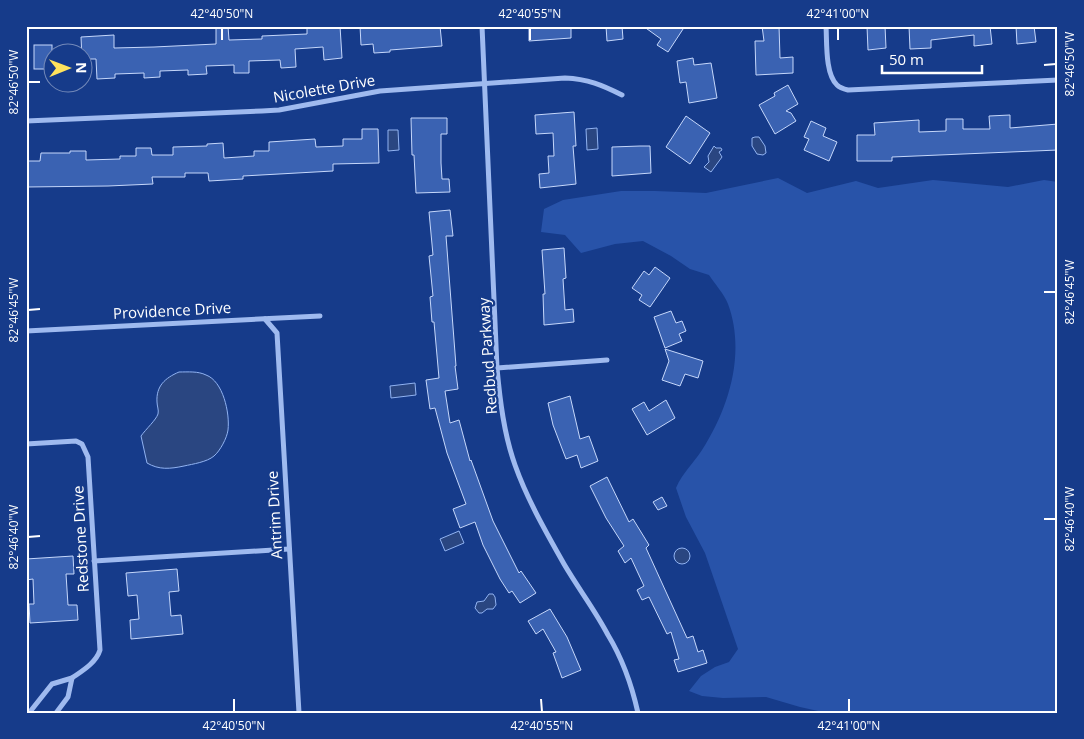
<svg xmlns="http://www.w3.org/2000/svg" width="1084" height="739" font-family="'Open Sans',sans-serif">
  <rect width="100%" height="100%" fill="#163b8a"/>
  <path fill="#2853a9" d="M778,178L807,193L856,181L878,188L933,180L1008,187L1044,180L1058,182V713H827L800,707L766,697L723,698L702,696L689,691L701,676L715,667L729,662L738,649L705,553L686,517L676,488C683,472 693,464 702,450C729,408 746,353 728,304C724,294 715,284 709,275L690,269L671,256L643,241L615,244L581,253L565,235L541,232L544,209L563,200L621,191H655L706,193Z"/>
  <g fill="#2a4681" stroke="#91b3f2">
    <polygon points="597,128 598,149 587,150 586,129"/>
    <polygon points="388,130 398,130 399,150 388,151"/>
    <polygon points="755,137 759,137 765,146 766,153 763,155 757,154 752,146 752,138"/>
    <polygon points="714,146 716,148 721,148 722,150 719,152 722,157 711,172 704,167 709,162 708,156"/>
    <path d="M179,372C188,372 198,371 206,375C223,381 230,413 228,430C227,438 220,451 214,456C207,462 193,464 184,466C170,469 159,470 147,463L141,436C146,429 156,420 158,414C159,410 157,406 157,402C156,386 165,378 179,372Z"/>
    <polygon points="415,383 416,395 391,398 390,386"/>
    <polygon points="459,531 464,543 445,551 440,539"/>
    <circle cx="682" cy="556" r="8"/>
    <polygon points="489,594 493,594 495,597 496,605 493,609 487,609 482,613 479,613 475,608 477,602 484,601"/>
  </g>
  <g fill="#3a62b2" stroke="#c5d7fb">
    <polygon points="216,26 228,26 229,40 262,39 262,36 307,34 307,26 340,26 342,58 324,60 323,47 295,49 296,67 281,68 280,60 249,61 249,73 234,73 234,65 206,66 207,74 188,75 188,70 160,71 160,77 144,78 144,73 115,74 115,78 97,79 96,59 82,59 81,37 114,35 114,48 154,47 216,44"/>
    <polygon points="360,26 440,26 442,46 390,50 390,52 374,53 373,44 361,45"/>
    <polygon points="529,26 571,26 571,38 529,41"/>
    <polygon points="606,26 622,26 623,39 607,41"/>
    <polygon points="643,26 685,26 668,52 657,45 661,39"/>
    <polygon points="762,26 779,26 780,58 793,57 793,73 756,75 755,41 764,41"/>
    <polygon points="867,26 885,26 886,48 868,50"/>
    <polygon points="909,26 990,26 992,44 974,46 974,35 931,40 931,48 910,49"/>
    <polygon points="1016,26 1034,26 1036,42 1017,44"/>
    <rect x="34" y="45" width="18" height="24"/>
    <polygon points="693,58 694,65 711,63 717,98 689,103 686,82 680,83 677,61"/>
    <polygon points="788,85 798,104 786,111 791,113 796,121 775,134 759,105 775,96 774,93"/>
    <polygon points="574,112 576,146 573,146 576,184 540,188 539,174 549,173 548,156 554,156 553,133 536,134 535,115"/>
    <polygon points="1010,115 1010,128 1058,124 1058,150 892,157 892,161 857,161 857,135 875,135 874,123 919,120 919,132 946,131 946,119 963,119 963,129 990,129 989,116"/>
    <polygon points="686,116 710,133 690,164 666,147"/>
    <polygon points="411,118 447,118 447,134 441,134 441,163 442,179 449,179 450,192 416,193 414,155 412,155"/>
    <polygon points="811,121 826,128 823,136 837,142 829,161 804,150 809,139 804,137"/>
    <polygon points="362,129 378,129 379,163 333,164 333,171 243,176 243,179 209,181 208,173 185,173 185,177 152,177 153,184 108,186 26,187 26,161 40,161 41,153 70,153 70,151 86,151 86,160 120,159 120,156 136,156 136,148 151,148 152,155 173,155 173,147 207,146 207,144 223,143 224,158 254,156 254,151 269,151 269,142 315,139 316,147 343,146 343,139 362,139"/>
    <polygon points="640,146 650,146 651,173 612,176 612,147"/>
    <polygon points="450,210 453,236 446,236 456,366 455,366 458,389 445,391 450,423 459,420 470,461 471,460 493,521 519,573 521,571 536,593 520,603 512,591 509,593 500,579 483,545 475,522 460,528 453,509 466,504 447,453 435,408 430,409 426,380 439,378 434,322 432,322 430,297 433,296 429,256 433,255 429,212"/>
    <polygon points="564,248 566,278 563,279 565,310 573,309 574,322 544,325 543,294 545,294 542,250"/>
    <polygon points="655,267 670,278 650,307 639,300 642,295 632,288 644,271 649,275"/>
    <polygon points="671,311 676,323 682,321 686,331 679,334 682,341 665,348 654,317"/>
    <polygon points="665,349 703,361 698,378 685,374 680,386 662,380 669,361"/>
    <polygon points="570,396 580,439 589,436 598,461 581,468 577,455 566,459 553,425 548,403"/>
    <polygon points="666,400 675,418 647,435 632,409 644,402 649,411"/>
    <polygon points="607,477 629,522 633,519 649,545 646,548 687,638 693,636 698,652 703,650 707,663 678,672 674,660 679,659 671,632 667,634 649,597 642,600 637,590 644,586 631,558 625,563 618,551 624,546 606,518 590,486"/>
    <polygon points="662,497 667,506 658,510 653,502"/>
    <polygon points="73,556 74,574 66,574 68,605 77,605 78,620 30,623 29,604 34,604 33,579 26,580 26,559"/>
    <polygon points="177,569 179,591 169,592 171,616 181,615 183,634 131,639 130,620 139,619 137,595 128,596 126,573"/>
    <polygon points="550,609 567,637 581,670 562,678 553,653 556,652 543,629 536,634 528,621"/>
  </g>
  <g fill="none" stroke-linecap="round" stroke-linejoin="round">
    <g stroke="#9fbaef" stroke-width="5">
      <path d="M482,26L497,368C500,401 504,434 515,465C527,499 546,532 564,564C578,588 595,610 608,635C622,658 632,686 638,713"/>
      <path d="M826,26C827,42 825,74 837,85C839,87 844,89 848,90L1058,80"/>
      <path d="M26,121L262,111L279,110L380,91L565,78C588,79 602,85 622,95"/>
      <polyline points="265,319 277,333 299,713"/>
      <polyline points="26,331 320,316"/>
      <polyline points="497,368 607,360"/>
      <path d="M26,444L76,441L82,444L88,457L100,650C96,663 82,671 72,678"/>
      <polyline points="94,561 289,549"/>
      <polyline points="29,713 52,684 72,678 68,697 56,713"/>
    </g>
  </g>
  <path fill="none" stroke="#fff" stroke-width="2" d="M222,28V40M530,28V40M838,28V40M1044,65L1056,64M28,82H40M1044,292H1056M28,310L40,309M1044,519H1056M28,537L40,536M234,699V712M541,699L542,712M849,699V712"/>
  <g text-anchor="middle" dominant-baseline="central" stroke-width="4.5" stroke-linejoin="round" paint-order="stroke">
    <g font-size="15" fill="#fff" stroke="#163b8a">
      <text transform="translate(324 88) rotate(-10)">Nicolette Drive</text>
      <text transform="translate(172 310) rotate(-3)">Providence Drive</text>
      <text transform="translate(487 356) rotate(-94)">Redbud Parkway</text>
      <text transform="translate(274 515) rotate(-93)">Antrim Drive</text>
      <text transform="translate(80 539) rotate(-93)">Redstone Drive</text>
    </g>
  </g>
  <rect width="1084" height="739" fill="none" stroke="#163b8a" stroke-width="55"/>
  <g transform="translate(68 68) rotate(89)"><circle r="24" fill="#163b8a" stroke="#7389b9"/>
  <path d="M0-4L9 19L0 12L-9 19Z" fill="#ffe35c"/>
  <text y="-8" font-size="14" font-weight="bold" text-anchor="middle" fill="#ffffff">N</text>
  </g>
  <path d="M882 65v8h100v-8" fill="none" stroke="#ffffff" stroke-width="2.5"/>
  <text x="889" y="65" font-size="15" fill="#ffffff" stroke="#163b8a" stroke-width="4" paint-order="stroke">50 m</text>
  <rect x="28" y="28" width="1028" height="684" fill="none" stroke="#fff" stroke-width="2"/>
  <g font-size="12" text-anchor="middle" fill="#fff">
    <text x="222" y="18">42°40'50"N</text>
    <text x="530" y="18">42°40'55"N</text>
    <text x="838" y="18">42°41'00"N</text>
    <text transform="translate(1070 64) rotate(-90)" y="4">82°46'50"W</text>
    <text transform="translate(14 82) rotate(-90)" y="4">82°46'50"W</text>
    <text transform="translate(1070 292) rotate(-90)" y="4">82°46'45"W</text>
    <text transform="translate(14 310) rotate(-90)" y="4">82°46'45"W</text>
    <text transform="translate(1070 519) rotate(-90)" y="4">82°46'40"W</text>
    <text transform="translate(14 537) rotate(-90)" y="4">82°46'40"W</text>
    <text x="234" y="730">42°40'50"N</text>
    <text x="542" y="730">42°40'55"N</text>
    <text x="849" y="730">42°41'00"N</text>
  </g>
</svg>
